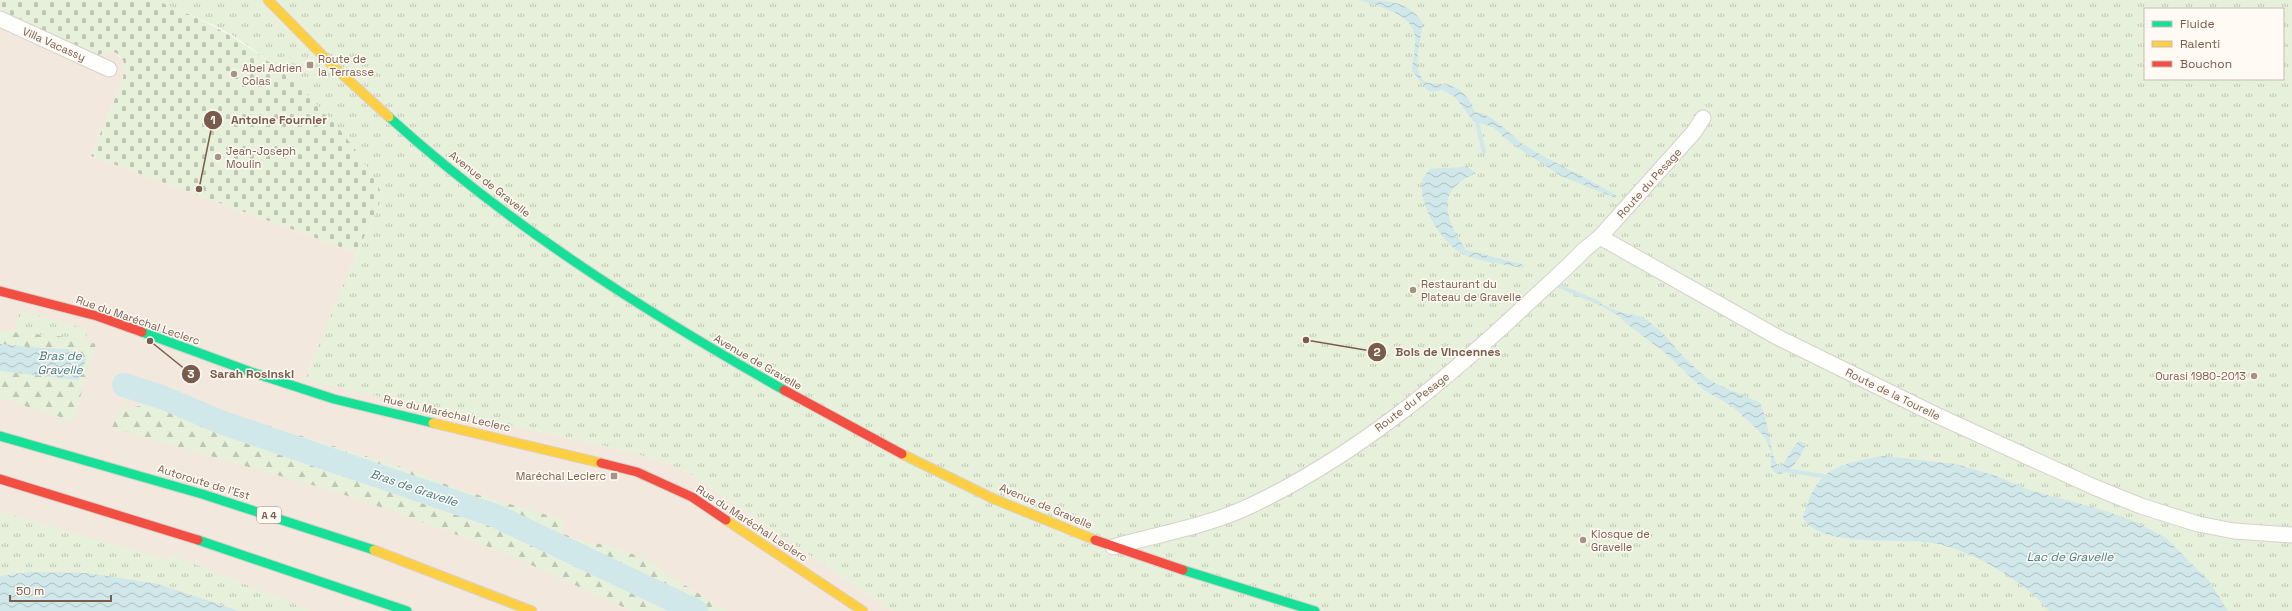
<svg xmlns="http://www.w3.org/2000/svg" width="2292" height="611" font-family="'Space Grotesk',sans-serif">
  <defs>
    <pattern id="forest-firs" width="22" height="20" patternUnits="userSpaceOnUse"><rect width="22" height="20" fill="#e7f0db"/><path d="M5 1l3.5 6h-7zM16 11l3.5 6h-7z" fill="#c0c6b4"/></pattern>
    <pattern id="cemetery-stones" width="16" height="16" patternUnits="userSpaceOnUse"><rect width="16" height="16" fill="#e7f0db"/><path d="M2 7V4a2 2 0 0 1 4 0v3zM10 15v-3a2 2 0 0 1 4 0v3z" fill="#c0c6b4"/></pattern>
    <pattern id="park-tufts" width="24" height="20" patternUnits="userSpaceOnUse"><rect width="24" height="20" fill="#e7f0db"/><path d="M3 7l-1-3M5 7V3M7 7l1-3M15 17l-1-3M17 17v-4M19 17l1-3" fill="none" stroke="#c0c6b4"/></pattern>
    <pattern id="water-waves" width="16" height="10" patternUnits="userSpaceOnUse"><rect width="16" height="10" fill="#d0e8ea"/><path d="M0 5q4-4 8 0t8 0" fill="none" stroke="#aebfc0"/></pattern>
  </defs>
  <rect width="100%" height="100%" fill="#f9f5f0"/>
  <polygon fill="#f2e8de" points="0,10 97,56 103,52 112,51 123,60 126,70 123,79 91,156 357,253 305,379 631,452 669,464 689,473 892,611 239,611 31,572 0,576"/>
  <g fill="url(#forest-firs)">
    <polygon points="0,331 70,337 96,344 73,421 0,398 0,371 79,380 68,349 41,348 0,344"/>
    <polygon points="149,380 240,417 414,471 455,488 564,520 563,534 591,543 610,545 652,562 670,576 727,611 632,611 507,554 407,516 333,491 112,428 119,410 140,406"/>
  </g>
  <path fill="url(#cemetery-stones)" d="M0,0C35,0 71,0 106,0C122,0 139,0 154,0C165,2 178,10 188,14C266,48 347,118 383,196L357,253L91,156L123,79C124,66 128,59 112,51L104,52L97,56L0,10Z"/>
  <g fill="url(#park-tufts)" fill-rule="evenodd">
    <path d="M155,0H2292V611H892L689,473L669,464L631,452L305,380L336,301L383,196C354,133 285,66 225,31C203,19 179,10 155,0ZM2145,9H2283V79H2145Z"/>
    <polygon points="19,311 87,329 86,341 70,337 14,332"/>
    <polygon points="0,512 168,560 172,555 312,611 239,611 158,584 87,573 31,572 0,576"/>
  </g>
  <g fill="url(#water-waves)">
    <path d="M1359,0C1383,0 1410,0 1423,24C1421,39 1411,67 1424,81C1430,85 1437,83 1443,84C1461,86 1469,98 1475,112C1496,115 1507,133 1523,144C1553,163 1587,177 1617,196L1616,198L1561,176L1511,143L1493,127L1473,121L1455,97L1442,90L1431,92L1427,90L1412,70C1413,59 1416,47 1415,36C1413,13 1376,6 1359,0Z"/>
    <path d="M1466,166L1476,173C1434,191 1445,218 1466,250L1525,265L1523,268C1504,264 1481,262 1463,254C1443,245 1415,201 1423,179C1424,176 1428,172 1430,169C1443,167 1454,169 1466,166Z"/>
    <path d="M1595,301L1620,312L1643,317L1663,333L1680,353L1704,376L1716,384L1759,402C1769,415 1770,463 1780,467C1788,460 1790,449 1799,441L1806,443C1802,455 1790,478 1775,473L1771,467V451L1765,438L1755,427L1733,407L1704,390L1663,351L1628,325L1619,316L1595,303Z"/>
    <polygon points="0,344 41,348 68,349 86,359 79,380 0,371"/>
    <path d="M1883,456L1956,464L1996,476L2027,489L2106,511L2136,522L2166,538L2209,581L2228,611H2049C2024,581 1977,554 1939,544C1907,537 1819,549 1803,518C1816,468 1837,464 1883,456Z"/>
    <polygon points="31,572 87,573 158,584 239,611 0,611 0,576"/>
  </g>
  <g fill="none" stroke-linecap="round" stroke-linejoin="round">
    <g stroke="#d0e8ea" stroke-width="4">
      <polyline points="1477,122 1484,152"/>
      <polyline points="1559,286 1599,303"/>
      <polyline points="1784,470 1823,476"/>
    </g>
    <polyline stroke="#d0e8ea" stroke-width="24" points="124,385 164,398 223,423 496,516 696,611"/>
    <g stroke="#d7d1cb" stroke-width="17">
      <g id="street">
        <polyline points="0,19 109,69"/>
        <polyline points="1600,237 1779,338 1936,415 2094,487 2141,506 2198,524 2234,531 2292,535"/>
        <path d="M1113,547C1158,534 1209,526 1252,505C1355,456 1444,382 1527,304C1546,286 1566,269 1584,250L1600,237L1694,132L1703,118"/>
      </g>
    </g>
    <g stroke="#d9d2cb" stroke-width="11">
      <g id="fast">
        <path d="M389,117C508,225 644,311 784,390"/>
        <polyline points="142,332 251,372 334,399 433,423"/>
        <polyline points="0,436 202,494 374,550"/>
        <polyline points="198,540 407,611"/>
        <polyline points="1183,570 1315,611"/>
      </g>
    </g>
    <g stroke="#d9d2cb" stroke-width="11">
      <g id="slow">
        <polyline points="268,0 333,66 389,117"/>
        <polyline points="433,423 601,463"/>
        <polyline points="902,454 994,499 1095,540"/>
        <polyline points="726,520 863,611"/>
        <polyline points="374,550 532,611"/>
      </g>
    </g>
    <g stroke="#d9d2cb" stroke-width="11">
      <g id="jam">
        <polyline points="0,291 97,316 142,332"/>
        <polyline points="784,390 902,454"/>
        <polyline points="601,463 637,472 692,497 726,520"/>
        <polyline points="0,479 198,540"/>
        <polyline points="1095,540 1183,570"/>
      </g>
    </g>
    <use href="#street" stroke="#fefefd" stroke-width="15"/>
    <use href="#fast" stroke="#16e098" stroke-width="9"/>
    <use href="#slow" stroke="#ffcf43" stroke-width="9"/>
    <use href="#jam" stroke="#f24e42" stroke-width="9"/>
  </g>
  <g fill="#a69286" stroke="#fffaf3" stroke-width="1.5">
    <rect x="306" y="61" width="8" height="8" rx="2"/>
    <circle cx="234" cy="74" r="4"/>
    <circle cx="218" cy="157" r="4"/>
    <circle cx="1413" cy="290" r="4"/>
    <circle cx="2254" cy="376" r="4"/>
    <rect x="610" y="472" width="8" height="8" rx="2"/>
    <circle cx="1583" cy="540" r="4"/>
  </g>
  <g text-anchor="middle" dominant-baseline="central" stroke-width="3" stroke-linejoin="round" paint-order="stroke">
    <rect fill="#fffaf3" stroke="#a28b7f" stroke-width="1" x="257" y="507" width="24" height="16" rx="3"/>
    <g font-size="10" font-weight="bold" fill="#7a5c4d">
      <text x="269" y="515">A 4</text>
    </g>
    <g font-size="11" fill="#7a5c4d" stroke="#fffaf3">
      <text transform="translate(54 44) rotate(24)">Villa Vacassy</text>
      <text transform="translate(1649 183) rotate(-48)">Route du Pesage</text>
      <text transform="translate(490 184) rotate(38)">Avenue de Gravelle</text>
      <text transform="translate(138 320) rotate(19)">Rue du Maréchal Leclerc</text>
      <text transform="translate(758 362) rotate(30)">Avenue de Gravelle</text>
      <text transform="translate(1893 394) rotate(26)">Route de la Tourelle</text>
      <text transform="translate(1412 402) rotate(-37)">Route du Pesage</text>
      <text transform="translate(447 413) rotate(13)">Rue du Maréchal Leclerc</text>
      <text transform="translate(204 482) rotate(17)">Autoroute de l’Est</text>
      <text transform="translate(1046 506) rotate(23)">Avenue de Gravelle</text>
      <text transform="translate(752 523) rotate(33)">Rue du Maréchal Leclerc</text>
    </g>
    <g font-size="11" fill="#7a5c4d" stroke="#fffaf3" text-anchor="start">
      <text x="318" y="59">Route de<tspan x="318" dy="13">la Terrasse</tspan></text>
      <text x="242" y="68">Abel Adrien<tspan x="242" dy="13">Colas</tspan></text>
      <text x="226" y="151">Jean-Joseph<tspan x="226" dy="13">Moulin</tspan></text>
      <text x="1421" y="284">Restaurant du<tspan x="1421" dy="13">Plateau de Gravelle</tspan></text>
      <text x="2246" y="376" text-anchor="end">Ourasi 1980-2013</text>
      <text x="606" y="476" text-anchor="end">Maréchal Leclerc</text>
      <text x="1591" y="534">Kiosque de<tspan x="1591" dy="13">Gravelle</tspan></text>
    </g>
    <g font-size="12" font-style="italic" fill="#437c86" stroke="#fffaf3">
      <text x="60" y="356">Bras de<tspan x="60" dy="14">Gravelle</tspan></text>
      <text transform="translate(414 488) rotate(19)">Bras de Gravelle</text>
      <text x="2070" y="557">Lac de Gravelle</text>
    </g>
  </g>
  <path fill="none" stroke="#7a5c4d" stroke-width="1.5" d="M199 189L213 120M1306 340L1377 352M150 341L191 374"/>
  <g fill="#7a5c4d" stroke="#fffaf3" stroke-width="1.5">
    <circle cx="199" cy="189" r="4"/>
    <circle cx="1306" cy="340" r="4"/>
    <circle cx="150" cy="341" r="4"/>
    <circle cx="213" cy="120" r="10"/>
    <circle cx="1377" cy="352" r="10"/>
    <circle cx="191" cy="374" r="10"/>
  </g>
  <g font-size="12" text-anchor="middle" font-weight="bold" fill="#fff">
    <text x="213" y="124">1</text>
    <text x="1377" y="356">2</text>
    <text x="191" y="378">3</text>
  </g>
  <g font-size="12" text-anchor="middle" font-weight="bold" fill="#7a5c4d" stroke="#fffaf3" stroke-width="3" stroke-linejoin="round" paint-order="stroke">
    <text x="279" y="124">Antoine Fournier</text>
    <text x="1448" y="356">Bois de Vincennes</text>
    <text x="252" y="378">Sarah Rosinski</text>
  </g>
  <rect x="2144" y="8" width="140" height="72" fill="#fffaf3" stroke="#cabbb1"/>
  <rect x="2152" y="21" width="20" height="6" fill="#16e098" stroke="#cabbb1"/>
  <text x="2180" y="28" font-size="12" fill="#7a5c4d">Fluide</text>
  <rect x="2152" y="41" width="20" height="6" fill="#ffcf43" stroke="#cabbb1"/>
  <text x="2180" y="48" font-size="12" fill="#7a5c4d">Ralenti</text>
  <rect x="2152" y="61" width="20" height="6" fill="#f24e42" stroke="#cabbb1"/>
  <text x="2180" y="68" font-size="12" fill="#7a5c4d">Bouchon</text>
  <path d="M10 595v6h101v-6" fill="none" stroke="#7a5c4d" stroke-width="2"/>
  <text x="16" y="595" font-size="12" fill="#7a5c4d" stroke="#fffaf3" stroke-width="3" paint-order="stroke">50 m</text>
</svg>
